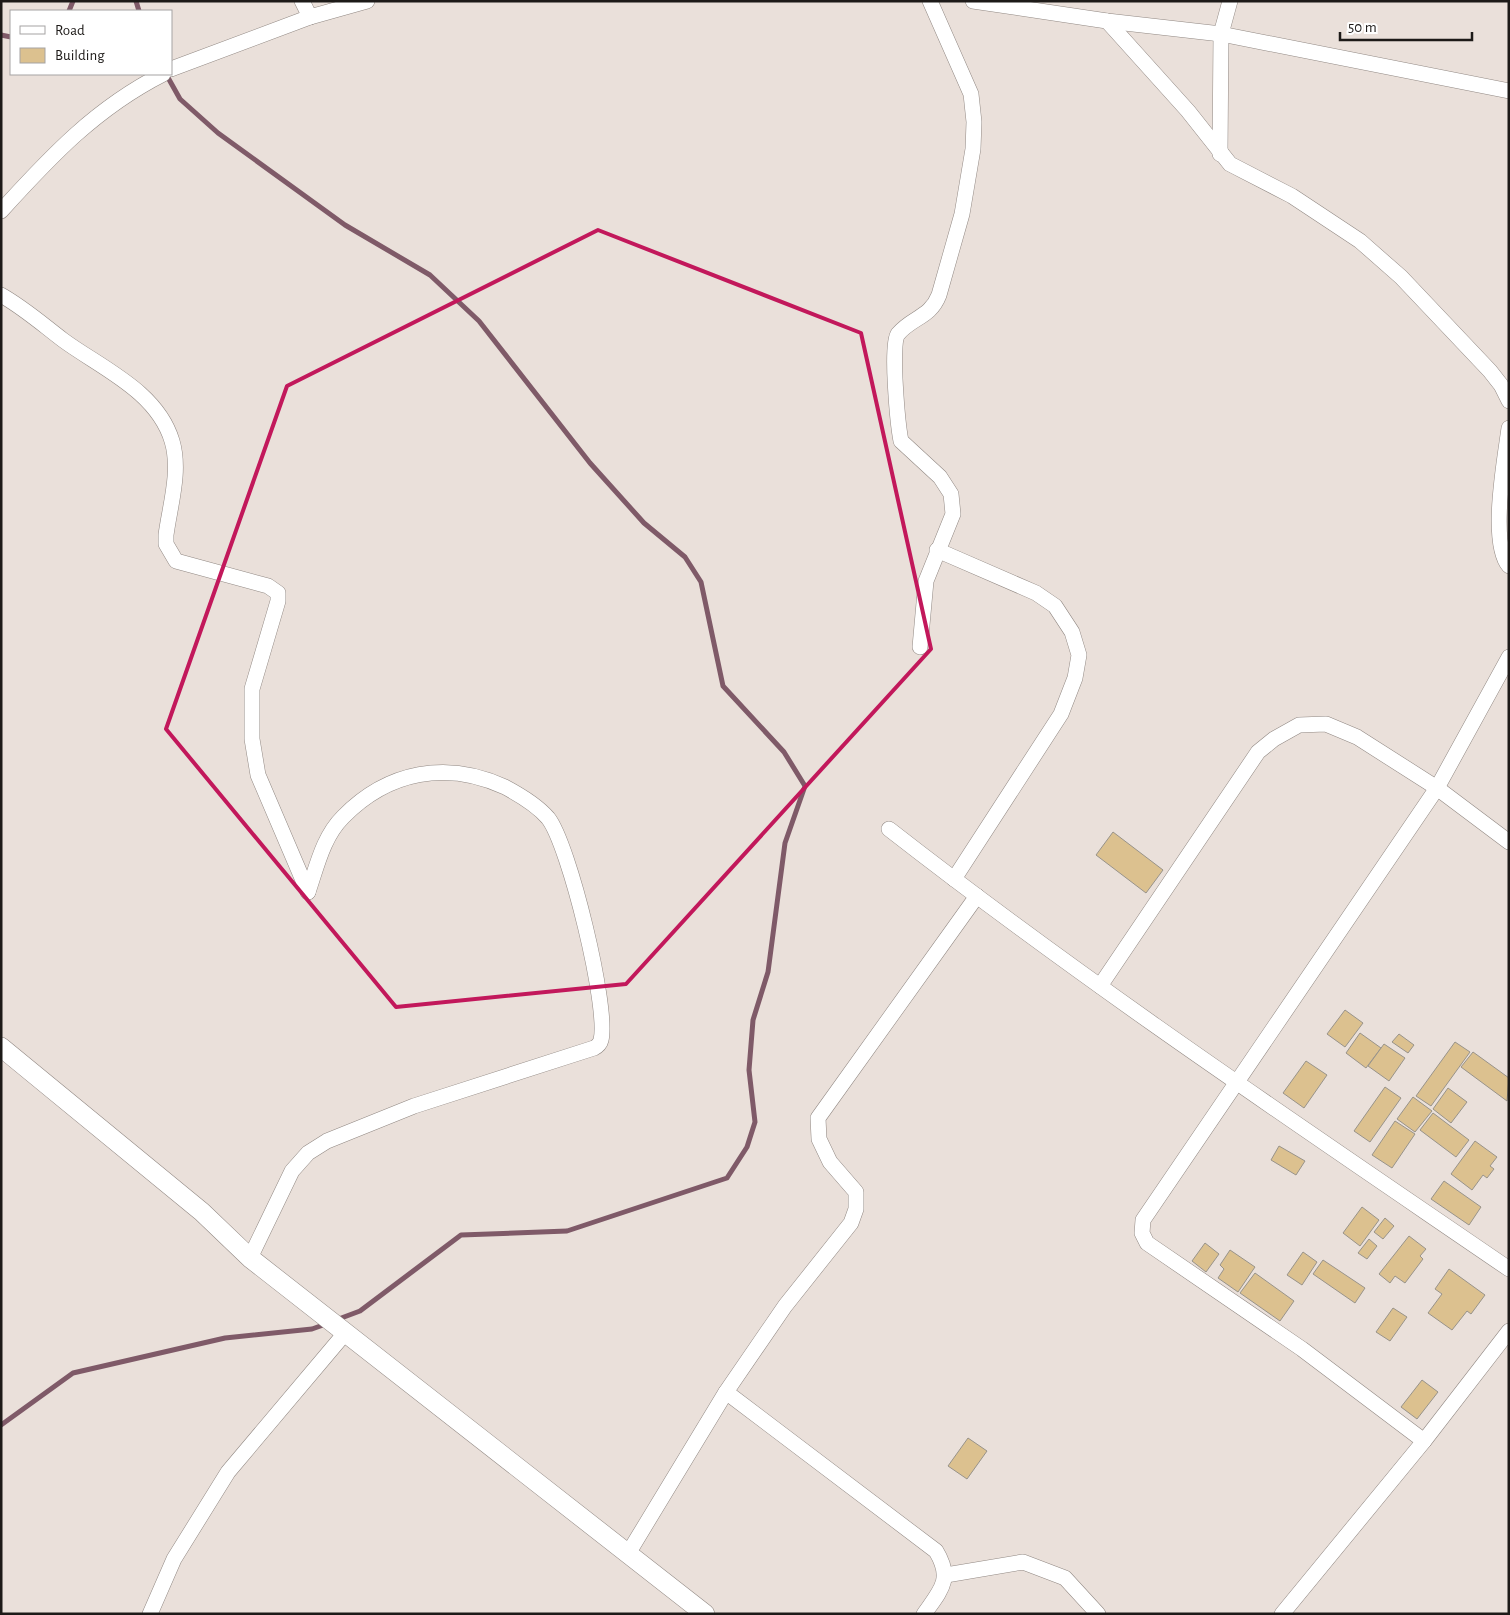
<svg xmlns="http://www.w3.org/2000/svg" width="1510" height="1615" font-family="'Alegreya Sans',sans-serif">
  <rect width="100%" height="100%" fill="#eae0da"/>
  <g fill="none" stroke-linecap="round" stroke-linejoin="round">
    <g stroke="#7f5a68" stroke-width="5">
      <polyline points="136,1 139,11"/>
      <polyline points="69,11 73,1"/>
      <polyline points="1,35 11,37"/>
      <polyline points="166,74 180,99 218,133 345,225 430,275 479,321 590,463 644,523 685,557 701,582 723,686 784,752 805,786 785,843 768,972 753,1020 749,1070 755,1122 747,1147 727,1178 567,1231 461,1235 360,1311 336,1320"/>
      <polyline points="1,1425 73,1373 225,1338 312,1329 326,1324"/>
    </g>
  </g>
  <g fill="#dcc18f" stroke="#98938a">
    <polygon points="1113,832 1163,870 1146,893 1096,855"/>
    <polygon points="1345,1010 1363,1023 1345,1047 1327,1034"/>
    <polygon points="1360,1033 1381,1048 1366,1068 1346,1053"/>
    <polygon points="1399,1034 1414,1045 1408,1053 1392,1042"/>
    <polygon points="1455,1042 1470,1052 1431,1106 1416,1096"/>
    <polygon points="1384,1044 1405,1058 1389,1081 1368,1066"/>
    <polygon points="1473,1052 1509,1078 1507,1101 1461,1067"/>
    <polygon points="1306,1061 1327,1075 1304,1108 1283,1093"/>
    <polygon points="1385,1087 1401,1098 1370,1142 1354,1131"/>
    <polygon points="1448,1088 1467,1102 1451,1123 1433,1109"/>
    <polygon points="1413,1097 1432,1111 1415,1132 1397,1119"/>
    <polygon points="1433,1113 1469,1140 1456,1157 1420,1130"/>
    <polygon points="1395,1121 1415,1134 1392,1168 1372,1155"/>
    <polygon points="1475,1141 1497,1157 1490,1166 1494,1169 1487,1178 1483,1175 1472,1190 1451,1174"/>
    <polygon points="1279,1146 1305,1161 1296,1175 1271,1160"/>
    <polygon points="1444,1181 1481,1207 1469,1225 1431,1199"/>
    <polygon points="1362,1207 1379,1220 1360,1246 1343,1233"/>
    <polygon points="1385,1218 1394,1226 1383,1239 1374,1232"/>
    <polygon points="1409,1236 1426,1249 1420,1256 1423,1259 1405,1283 1395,1276 1390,1283 1379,1274"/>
    <polygon points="1369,1239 1377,1246 1367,1259 1358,1253"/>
    <polygon points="1205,1243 1219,1254 1206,1272 1192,1261"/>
    <polygon points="1230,1250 1255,1267 1238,1292 1218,1278 1224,1269 1220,1265"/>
    <polygon points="1303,1252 1317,1262 1302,1285 1287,1275"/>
    <polygon points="1323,1260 1365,1288 1355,1303 1313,1274"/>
    <polygon points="1449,1269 1485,1295 1471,1314 1467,1311 1452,1330 1428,1313 1442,1294 1435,1289"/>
    <polygon points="1255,1273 1294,1301 1280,1321 1240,1293"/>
    <polygon points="1393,1308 1407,1317 1390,1341 1376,1332"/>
    <polygon points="1422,1380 1438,1392 1417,1419 1401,1407"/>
    <polygon points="968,1438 987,1451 967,1479 948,1466"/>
  </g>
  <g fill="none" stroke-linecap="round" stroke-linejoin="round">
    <g stroke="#918883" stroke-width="16">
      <g id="minor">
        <polyline points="302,1 310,17"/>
        <polyline points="973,1 1107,21 1221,34 1509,91"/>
        <polyline points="1107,21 1188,111 1230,164 1292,196 1360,241 1401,277 1490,371 1501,385 1509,401"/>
        <polyline points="171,69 310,17 367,1"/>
        <polyline points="1220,154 1221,34 1230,1"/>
        <path d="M1,211C51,156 96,108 163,74"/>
        <path d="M1,295C24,308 42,324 63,340C101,368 157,391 172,441C181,471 170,505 166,535V544L176,561L268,586L278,593V601L252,689V739L258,775L308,892"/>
        <path d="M1509,428C1505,459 1489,542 1509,566"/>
        <polyline points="937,550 1036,593 1055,606 1072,632 1079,655 1075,678 1061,714 954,879"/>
        <path d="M920,647L926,581L953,514L951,494L940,477L901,441C898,426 890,344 898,334C912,317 930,318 939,295L962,214L973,149L974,122L971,94L930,1"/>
        <path d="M889,829C1089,985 1300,1126 1509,1269"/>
        <polyline points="1100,986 1258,752 1274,739 1299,725 1326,724 1357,737 1437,788 1509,842"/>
        <path d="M250,1258L292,1171L308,1153L327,1141L414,1106L594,1048C598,1046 600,1044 601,1040C609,1008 569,844 548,818C537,805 520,795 505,787C447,760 388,771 343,817C323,837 317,866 308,892"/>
        <path d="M726,1392L936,1551C953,1579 941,1590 924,1614"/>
        <polyline points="1424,1441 1302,1349 1147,1243 1142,1233 1143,1220 1437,788 1509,657"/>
        <polyline points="629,1552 726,1392 785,1306 851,1223 856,1209 856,1192 830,1162 819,1139 818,1118 977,896"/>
        <polyline points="946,1575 1023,1562 1065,1578 1098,1614"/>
        <polyline points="150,1614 174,1559 228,1472 346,1332"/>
        <polyline points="1282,1614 1424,1441 1509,1331"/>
      </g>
    </g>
    <g stroke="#918883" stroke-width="20">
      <polyline id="tertiary" points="1,1047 202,1212 250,1258 705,1614"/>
    </g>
    <use href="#minor" stroke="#fff" stroke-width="15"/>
    <use href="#tertiary" stroke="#fff" stroke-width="19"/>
  </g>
  <path fill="none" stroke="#c2185b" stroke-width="4" stroke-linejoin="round" d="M598,230L861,333L931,649L626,984L396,1007L166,729L287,386Z"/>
  <rect width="1510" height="1615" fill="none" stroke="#1d1a18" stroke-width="5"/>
  <rect x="10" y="10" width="162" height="65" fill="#ffffff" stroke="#a5a3a3"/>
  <rect x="20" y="26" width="25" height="8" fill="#ffffff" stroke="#a5a3a3"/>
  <text x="55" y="35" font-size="15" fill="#1d1a18">Road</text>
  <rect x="20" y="48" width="25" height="15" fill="#dcc18f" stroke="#a5a3a3"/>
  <text x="55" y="60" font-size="15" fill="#1d1a18">Building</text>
  <path d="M1340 32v8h132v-8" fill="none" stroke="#1d1a18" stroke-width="2.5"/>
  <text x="1348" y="32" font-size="15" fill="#1d1a18" stroke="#ffffff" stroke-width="4" paint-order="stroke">50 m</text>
</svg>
